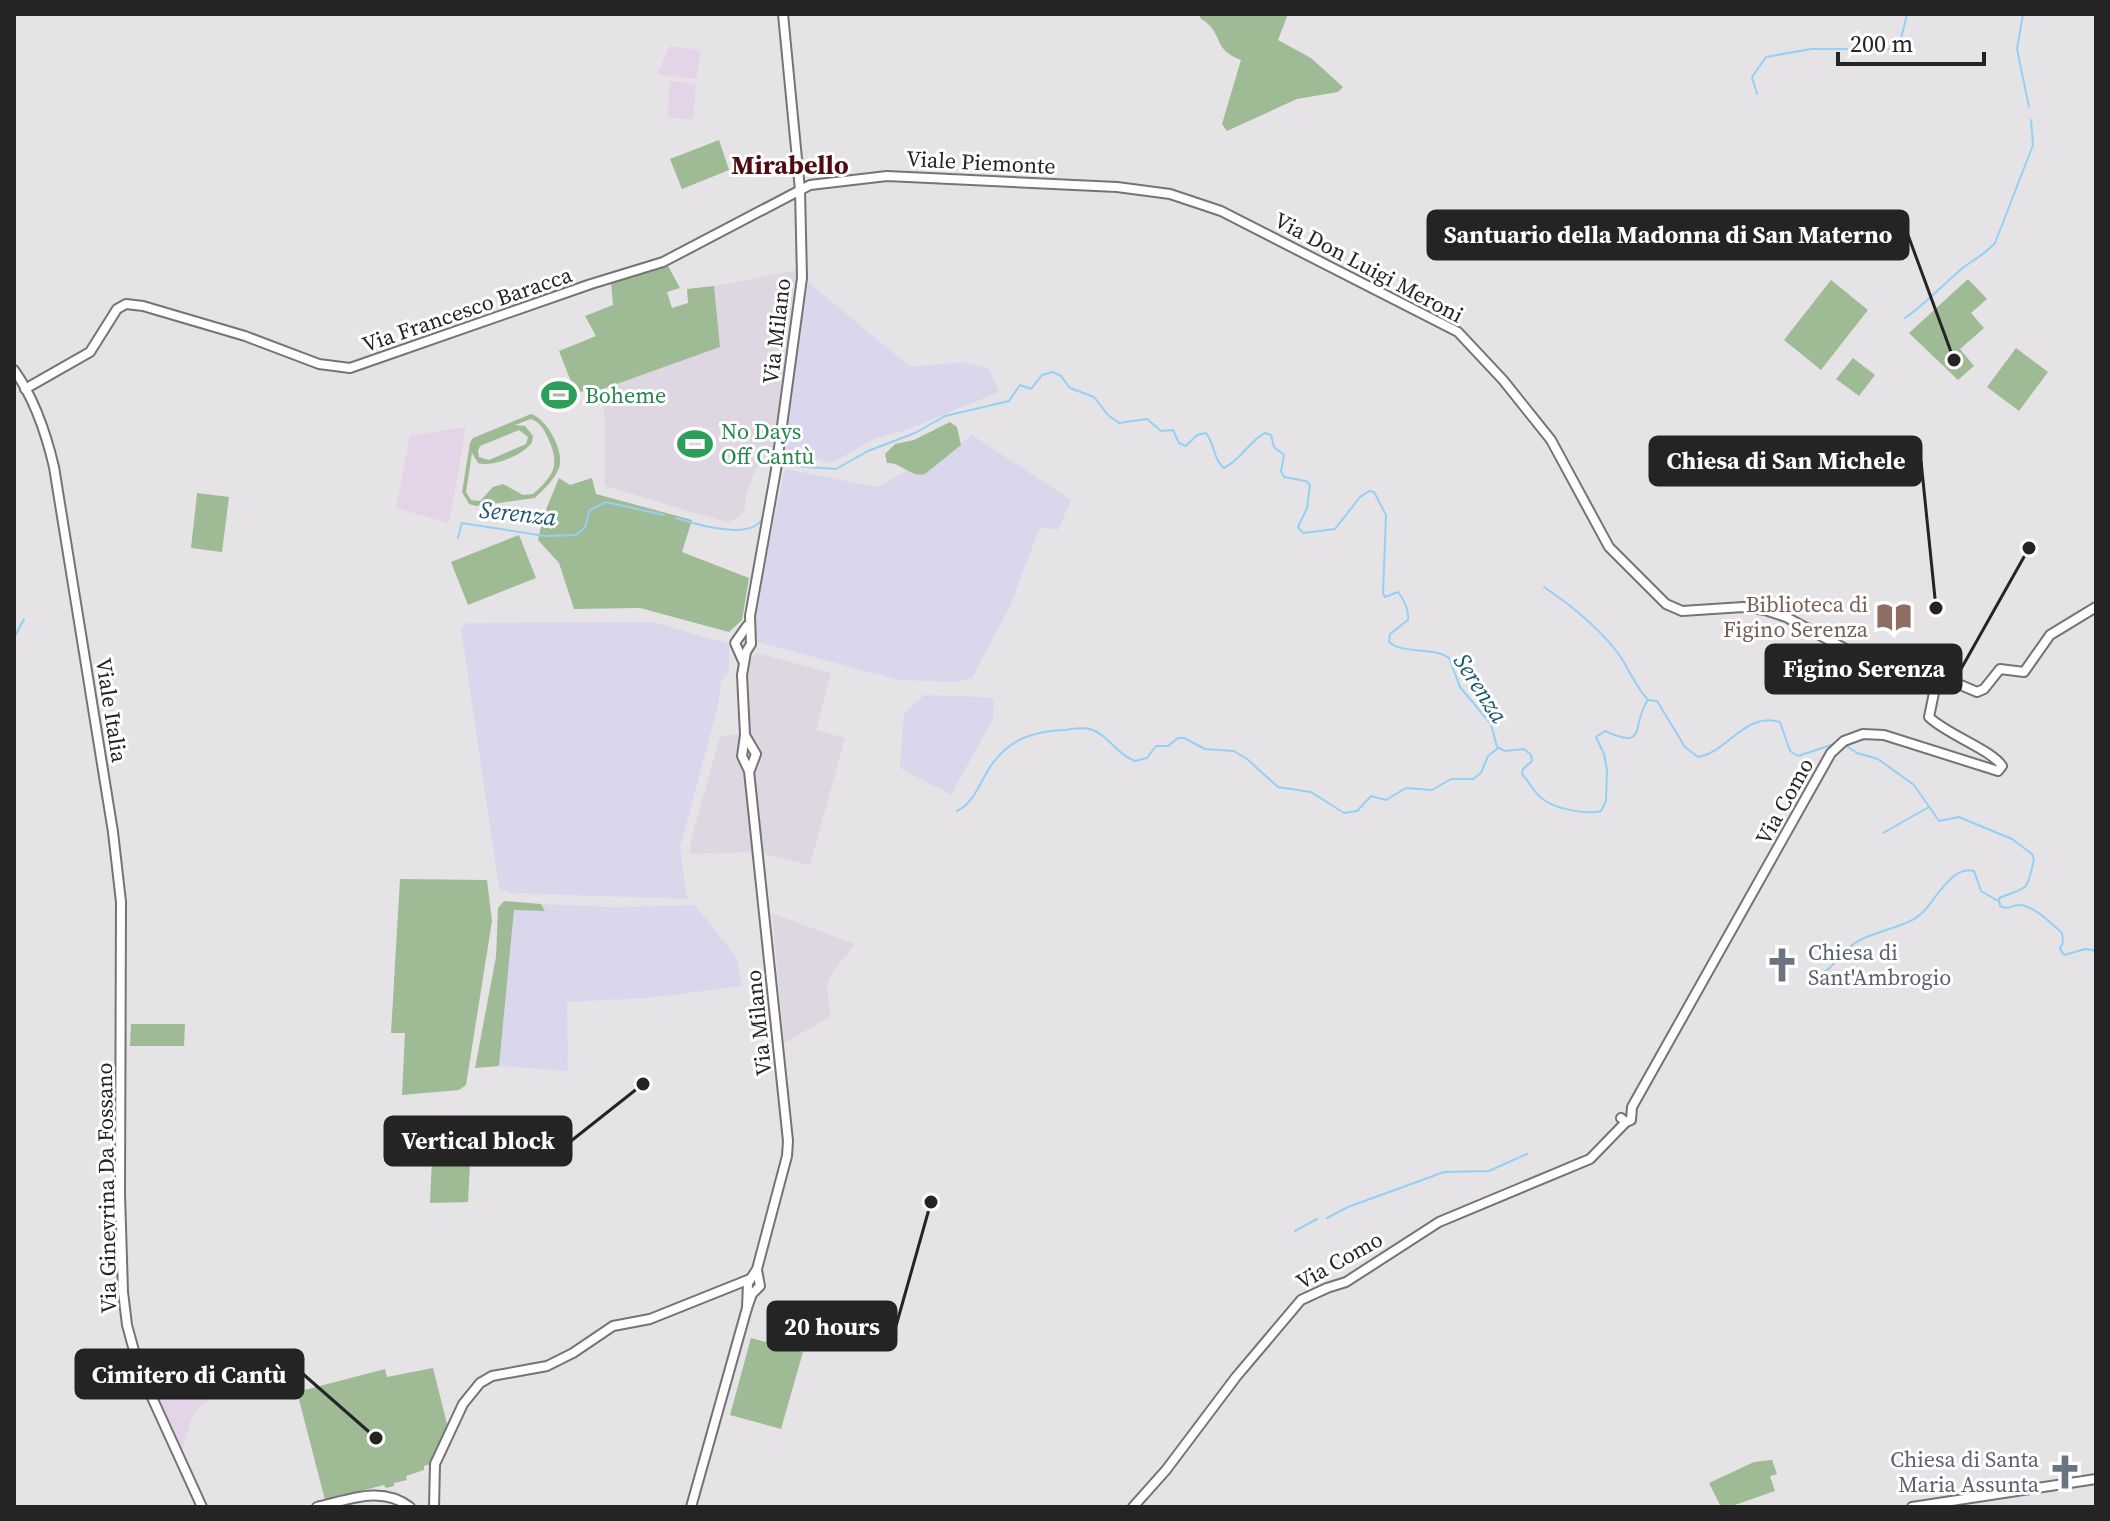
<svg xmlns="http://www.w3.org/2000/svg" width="2110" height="1521" font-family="'Source Serif 4',serif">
  <rect width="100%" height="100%" fill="#e5e3e6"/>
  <g fill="#ded7e2">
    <polygon points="798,270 772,456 756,468 746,495 744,512 729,523 605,486 605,419 600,390 720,347 714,286"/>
    <polygon points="757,653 831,673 816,730 845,738 810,865 764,854 754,768 760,761 749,738 746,696 749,661"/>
    <polygon points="742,734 755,852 690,854 691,840 720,736"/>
    <polygon points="772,913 855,944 831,974 827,985 830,1012 828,1018 784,1043"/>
  </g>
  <g fill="#dad7ed">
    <polygon points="808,282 910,367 964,362 989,368 999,392 906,430 874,439 832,463 782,452"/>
    <polygon points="972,435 1071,500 1058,530 1040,527 1010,606 972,678 957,682 899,680 757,642 751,631 785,469 877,487 906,471 919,475 925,474"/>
    <polygon points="652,622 729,644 729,671 721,682 718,706 680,848 687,899 510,893 499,888 461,628 467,623"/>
    <polygon points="924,695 984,697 992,698 994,703 993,719 951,795 900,768 904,714"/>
    <polygon points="541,904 615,907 695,905 737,958 742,986 648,998 567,1002 568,1071 499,1066 514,910 545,910"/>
  </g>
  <g fill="#e3d4e7">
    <polygon points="670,46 700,50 697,79 657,74"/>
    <polygon points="670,81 696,84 693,119 668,118"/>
    <polygon points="466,427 449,523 396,508 410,436"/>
    <polygon points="206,1365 209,1402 201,1405 193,1414 181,1454 144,1374"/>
  </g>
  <g fill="#9fbb95" fill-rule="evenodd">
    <path d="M1199,14H1288L1278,40L1311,58L1343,87L1338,92L1297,99L1227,131L1222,124L1241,60C1210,48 1226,34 1200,18Z"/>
    <polygon points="719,140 729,170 682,189 670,159"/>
    <polygon points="667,264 680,288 667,292 672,308 688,303 687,289 714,286 720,347 600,390 575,392 559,351 596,336 585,316 613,305 611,281"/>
    <polygon points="1968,279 1987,299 1971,313 1984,328 1960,349 1974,366 1958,380 1909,333"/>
    <polygon points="1831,280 1868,310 1821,370 1784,340"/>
    <polygon points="2016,348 2048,372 2019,411 1987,387"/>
    <polygon points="1853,358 1875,375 1859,396 1836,379"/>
    <polygon points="560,378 571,406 558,411 547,384"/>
    <path d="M531,414C547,419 565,451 559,468C555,479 543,490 535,498L476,506L469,504L462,492L470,443L473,438ZM531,419C541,423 543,428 548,438C560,465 555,474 533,494L523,495L503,484L493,487L480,501L471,500L466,492L472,453L478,463C492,468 524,455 532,442L533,436L525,426L515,425ZM519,430L528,437L526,444L489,460L479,457L478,451L480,446Z"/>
    <path d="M950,422L957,427L961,445L925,474C910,478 902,462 887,463L885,454L895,444L914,440Z"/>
    <polygon points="559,478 570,485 592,478 596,494 692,520 682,552 749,578 742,620 729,632 640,608 574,609 559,563 538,540 543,517"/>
    <polygon points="197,493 229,497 222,552 191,548"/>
    <polygon points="519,535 536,578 468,605 451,562"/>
    <polygon points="400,879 487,880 492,921 466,1085 459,1090 402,1095 405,1033 391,1033"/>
    <polygon points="504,901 541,904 545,911 514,910 499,1066 475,1068 496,957 498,908"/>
    <polygon points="131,1024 185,1024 184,1046 130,1046"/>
    <polygon points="468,1130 470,1165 468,1202 430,1203 433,1136"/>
    <polygon points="751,1338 803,1352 781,1429 730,1415"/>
    <polygon points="433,1368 448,1428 431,1464 424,1466 424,1470 406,1476 407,1480 394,1483 394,1486 386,1488 384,1485 325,1500 297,1392 385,1369 387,1377"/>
    <polygon points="1772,1460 1777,1474 1770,1476 1775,1491 1729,1507 1721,1507 1709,1483 1754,1462"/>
  </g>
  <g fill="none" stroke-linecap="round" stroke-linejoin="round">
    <g stroke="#95d0f4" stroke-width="2">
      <polyline points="2023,14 2017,49 2029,107"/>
      <polyline points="1757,94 1752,77 1766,57 1811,49 1893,49 1900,43 1907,14"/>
      <path d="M1905,318C1927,303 1944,283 1964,267C1975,259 1985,254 1995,243L2033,145L2031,120"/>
      <path d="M780,465L836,469L868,451L915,433L945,416L1009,401L1020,385L1031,389L1042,375L1053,372L1061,376L1070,388L1094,397L1108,415L1119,423L1147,419L1161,431L1173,430L1179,443L1186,446L1197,435L1206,433C1215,444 1213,459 1224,468C1241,460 1250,440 1265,433L1271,435L1274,447L1284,455L1281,471L1284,477L1306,481L1310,485L1307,508L1298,527L1303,533L1335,529L1360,497L1369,491L1374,492L1386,515L1383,593L1385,597L1398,592C1405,601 1409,609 1408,620L1390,634L1389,642C1404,655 1431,646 1449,658L1460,687L1491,724L1497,747L1505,751L1524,749L1531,755L1532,761L1523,769L1522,774C1529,782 1535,794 1544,800C1556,809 1587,815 1601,811L1606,801L1607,770L1604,754L1596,737L1605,731C1649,751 1630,725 1648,700L1657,701L1685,747L1698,757C1727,753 1745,711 1780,722L1790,751L1798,756L1837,743"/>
      <path d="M676,518C695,524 746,540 761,521C768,512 769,479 771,466H774"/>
      <polyline points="458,538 462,523 545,536 576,535 585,527 590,510 606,502 664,515"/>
      <path d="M1544,587C1572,606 1600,628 1620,656C1630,671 1636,687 1648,700"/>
      <polyline points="14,638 24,619"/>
      <path d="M1845,745L1857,753L1878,759L1914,785L1939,821L1959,817L2012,839L2032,854L2034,860C2026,892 2030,886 1999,898L2000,906C2009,910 2010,906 2018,905C2032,904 2052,924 2062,933L2063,942L2060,949L2064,955L2085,949L2093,950L2096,954"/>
      <path d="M957,811C974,803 980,782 990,767C1009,739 1033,731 1065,730C1072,729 1082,727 1090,729C1108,734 1117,755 1135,761L1147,758L1156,746H1168L1178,738H1184L1205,749L1234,751L1247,759L1278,787L1311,792L1344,813L1357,811L1371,796L1386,800L1406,788L1432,790L1451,779H1473L1481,773L1488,756L1498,748"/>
      <polyline points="1883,833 1929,807"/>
      <path d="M1812,978C1830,974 1840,953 1855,943C1876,929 1906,929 1923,912C1936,899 1952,865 1974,871L1981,891L1998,901"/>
      <polyline points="1327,1218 1348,1207 1444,1172 1489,1171 1527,1154"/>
      <polyline points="1295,1231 1317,1219"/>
    </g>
    <g stroke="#757376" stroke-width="12">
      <g id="secondary">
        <path d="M14,370C35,399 46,433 54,467L113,832L121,902L120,1194L123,1292L127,1325L139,1369L202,1507"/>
        <polyline points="25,389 90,352 117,309 126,304 143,306 245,336 319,364 350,368 591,284 663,262 810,185 887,176 1117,187 1170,194 1221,211 1458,332 1503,380 1551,440 1609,547 1666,604 1682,611 1743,607 1765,610 1786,617 1883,669 1901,676 1949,680 1977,692 1984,689 2000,669 2024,672 2050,635 2096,607"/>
        <polyline points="743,661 735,643 747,626"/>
        <polyline points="746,737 756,754 750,770"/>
        <path d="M1621,1118L1626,1122L1631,1120L1632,1107L1831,753L1844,741L1863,734L1884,735L1998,771L2002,766C1992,750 1946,734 1929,717L1935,688L1941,680"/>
        <polyline points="747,1308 748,1283 757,1269 787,1156 788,1141 749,771 742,756 745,735 742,675 746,652 751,644 750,616 776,470 802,278 800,190 783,14"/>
        <path d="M317,1507C348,1500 381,1485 410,1507"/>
        <polyline points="434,1507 435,1464 463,1404 480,1383 492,1376 547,1366 573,1353 613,1326 650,1319 750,1279"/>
        <polyline points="691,1507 747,1308 752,1294 760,1286 757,1270"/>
        <polyline points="1133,1507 1166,1470 1236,1377 1301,1300 1327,1288 1346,1282 1439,1222 1590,1159 1626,1122"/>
        <polyline points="1912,1507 2096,1479"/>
      </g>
    </g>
    <use href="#secondary" stroke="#fff" stroke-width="8"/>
  </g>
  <defs>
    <g id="stadium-bare" transform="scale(2.76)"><path d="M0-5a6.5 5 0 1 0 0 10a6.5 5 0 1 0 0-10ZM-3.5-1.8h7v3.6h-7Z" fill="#2e9e5b" stroke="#fff" stroke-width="2.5" paint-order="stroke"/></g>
    <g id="library-bare" transform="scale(2.76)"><path d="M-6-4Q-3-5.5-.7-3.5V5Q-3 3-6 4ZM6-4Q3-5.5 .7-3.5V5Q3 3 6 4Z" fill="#8d6e63" stroke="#fff" stroke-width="2.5" paint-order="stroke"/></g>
    <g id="church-bare" transform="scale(2.76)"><path d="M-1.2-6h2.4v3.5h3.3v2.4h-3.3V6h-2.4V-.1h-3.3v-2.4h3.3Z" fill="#6b7280" stroke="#fff" stroke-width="2.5" paint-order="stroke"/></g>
  </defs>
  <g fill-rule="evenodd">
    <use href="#stadium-bare" x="559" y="395"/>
    <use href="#stadium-bare" x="695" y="444"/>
    <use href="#library-bare" x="1894" y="617"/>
    <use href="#church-bare" x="1782" y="965"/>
    <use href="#church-bare" x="2065" y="1472"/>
  </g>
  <g text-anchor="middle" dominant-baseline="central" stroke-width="6" stroke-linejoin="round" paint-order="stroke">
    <g font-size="22" fill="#252425" stroke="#fff">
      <text transform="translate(981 162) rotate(3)">Viale Piemonte</text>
      <text transform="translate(1369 267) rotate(28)">Via Don Luigi Meroni</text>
      <text transform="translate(467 309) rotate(-19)">Via Francesco Baracca</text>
      <text transform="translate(776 331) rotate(-83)">Via Milano</text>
      <text transform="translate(112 710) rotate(81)">Viale Italia</text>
      <text transform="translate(1784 801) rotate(-61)">Via Como</text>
      <text transform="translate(758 1023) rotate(-96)">Via Milano</text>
      <text transform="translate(106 1188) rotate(-91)">Via Ginevrina Da Fossano</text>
      <text transform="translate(1339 1260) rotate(-29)">Via Como</text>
    </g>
    <g font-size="22" fill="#27864d" stroke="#fff" text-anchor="start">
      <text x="585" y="395">Boheme</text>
      <text x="721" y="431">No Days<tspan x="721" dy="25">Off Cantù</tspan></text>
    </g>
    <g font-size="22" fill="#785e54" stroke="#fff" text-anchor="end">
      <text x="1868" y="604">Biblioteca di<tspan x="1868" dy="25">Figino Serenza</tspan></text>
    </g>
    <g font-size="22" fill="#5b616d" stroke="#fff" text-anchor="start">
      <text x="1808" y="952">Chiesa di<tspan x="1808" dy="25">Sant'Ambrogio</tspan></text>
      <text x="2039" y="1459" text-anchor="end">Chiesa di Santa<tspan x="2039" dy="25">Maria Assunta</tspan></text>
    </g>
    <g font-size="24" font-style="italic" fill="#1a5573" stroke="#fff">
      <text transform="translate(518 513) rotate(6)">Serenza</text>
      <text transform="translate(1481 688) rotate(57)">Serenza</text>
    </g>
    <g font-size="26" font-weight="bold" fill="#500b10" stroke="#fff">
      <text x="790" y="165">Mirabello</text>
    </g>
  </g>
  <path fill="none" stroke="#252425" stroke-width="3" d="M1954 360L1908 235M1936 608L1921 461M2029 548L1961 669M643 1084L571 1141M931 1202L896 1326M376 1438L303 1374"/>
  <g fill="#252425" stroke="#fff" stroke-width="3">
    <circle cx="1954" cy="360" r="8"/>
    <circle cx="1936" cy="608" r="8"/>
    <circle cx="2029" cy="548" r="8"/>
    <circle cx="643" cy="1084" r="8"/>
    <circle cx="931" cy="1202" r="8"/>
    <circle cx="376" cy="1438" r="8"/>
  </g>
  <g fill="#252425" stroke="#252425" stroke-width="3">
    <rect x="1428" y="211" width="480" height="48" rx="8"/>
    <rect x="1650" y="437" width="271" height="48" rx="8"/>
    <rect x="1766" y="645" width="195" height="48" rx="8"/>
    <rect x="385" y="1117" width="186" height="48" rx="8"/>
    <rect x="768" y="1302" width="128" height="48" rx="8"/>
    <rect x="76" y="1350" width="227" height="48" rx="8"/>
  </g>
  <g font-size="24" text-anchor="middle" font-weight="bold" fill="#fff">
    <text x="1668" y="243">Santuario della Madonna di San Materno</text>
    <text x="1786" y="469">Chiesa di San Michele</text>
    <text x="1864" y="677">Figino Serenza</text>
    <text x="478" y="1149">Vertical block</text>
    <text x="832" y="1335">20 hours</text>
    <text x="189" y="1383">Cimitero di Cantù</text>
  </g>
  <rect width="2110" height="1521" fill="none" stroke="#252425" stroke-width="32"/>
  <path d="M1838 52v12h146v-12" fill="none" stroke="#252425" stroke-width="4"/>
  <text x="1850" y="52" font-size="24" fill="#252425" stroke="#ffffff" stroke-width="6" paint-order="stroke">200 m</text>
</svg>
